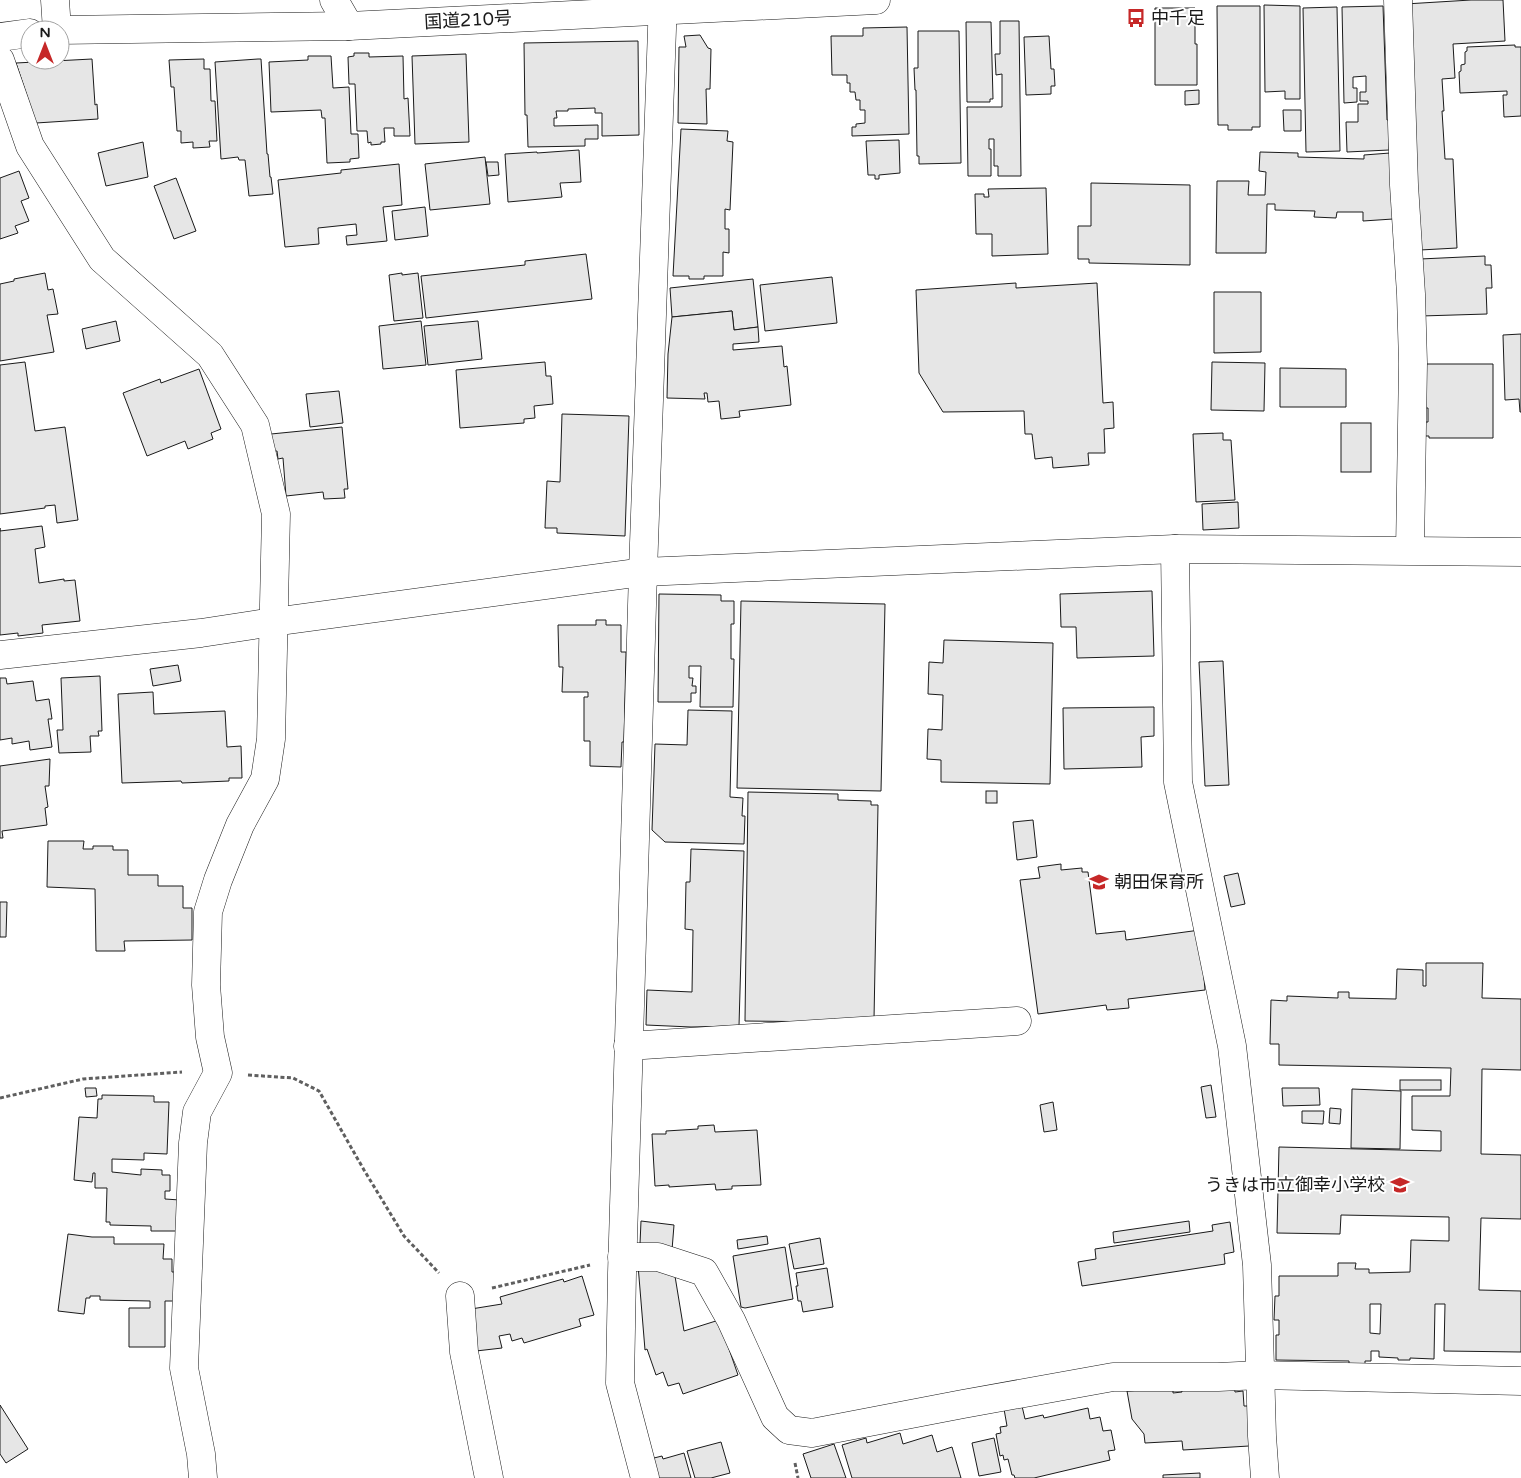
<svg xmlns="http://www.w3.org/2000/svg" width="1521" height="1478" font-family="'Varela Round','Noto Sans JP',sans-serif">
  <rect width="100%" height="100%" fill="#fff"/>
  <g fill="#e6e6e6" stroke="#1a1a1a" fill-rule="evenodd">
    <polygon points="1471,0 1503,0 1505,41 1453,44 1455,78 1442,79 1444,111 1442,111 1445,159 1453,159 1457,248 1420,250 1405,4"/>
    <polygon points="1264,5 1300,6 1300,99 1285,99 1285,91 1265,92"/>
    <polygon points="1217,6 1260,6 1260,127 1252,127 1252,130 1228,130 1228,125 1218,125"/>
    <polygon points="1383,6 1387,120 1389,120 1389,150 1347,152 1346,122 1358,122 1358,104 1368,104 1368,101 1360,101 1360,92 1366,92 1366,76 1353,77 1353,88 1357,88 1357,102 1344,103 1342,7"/>
    <polygon points="1337,7 1340,151 1306,152 1303,8"/>
    <polygon points="1155,8 1195,8 1195,44 1197,44 1197,85 1155,85"/>
    <polygon points="1000,21 1019,21 1021,176 998,176 998,166 994,166 994,139 989,139 989,149 991,149 991,176 968,176 967,107 1002,107 1002,74 996,75 995,54 1000,54"/>
    <polygon points="966,22 991,22 993,99 990,99 990,102 967,102"/>
    <polygon points="907,27 909,134 852,136 852,127 856,127 856,124 865,123 865,110 860,110 860,100 856,100 855,92 850,92 850,83 847,83 847,75 832,75 831,36 863,36 863,28"/>
    <polygon points="918,31 959,31 961,163 919,164 919,156 917,156 916,90 915,90 914,68 918,68"/>
    <polygon points="700,35 708,48 711,49 710,89 706,89 707,124 678,123 679,47 686,47 684,36"/>
    <polygon points="1049,36 1051,69 1054,69 1055,86 1051,86 1051,94 1026,95 1024,37"/>
    <polygon points="638,41 639,135 602,136 602,113 595,113 595,108 568,109 568,111 556,111 557,118 554,118 554,126 598,125 598,139 585,139 585,146 528,147 527,115 525,115 524,43"/>
    <polygon points="1515,45 1515,47 1521,47 1521,116 1504,117 1503,95 1507,95 1507,91 1460,93 1459,72 1461,71 1461,65 1465,64 1465,52 1467,51 1467,47"/>
    <polygon points="354,53 369,53 369,57 403,56 404,99 408,98 410,136 394,136 394,128 384,128 385,142 381,142 381,144 371,145 371,142 368,143 367,131 357,131 355,84 349,84 348,57 354,56"/>
    <polygon points="466,54 469,142 415,144 412,56"/>
    <polygon points="308,56 331,56 333,88 349,87 351,134 358,134 359,158 350,159 350,162 327,163 325,118 322,118 321,110 271,112 269,62 308,60"/>
    <polygon points="92,59 95,105 97,104 98,119 36,123 16,63"/>
    <polygon points="204,59 204,69 210,69 211,101 215,101 217,141 209,141 210,147 193,148 193,142 181,143 181,131 177,131 174,87 171,87 169,60"/>
    <polygon points="258,59 261,59 267,154 268,154 270,177 271,177 273,194 249,196 245,160 239,160 238,157 221,159 215,62"/>
    <polygon points="1199,90 1199,104 1185,105 1185,91"/>
    <polygon points="1283,110 1301,110 1301,131 1284,131"/>
    <polygon points="681,129 728,131 727,141 733,142 730,210 725,209 725,229 729,229 729,253 723,252 723,276 704,276 704,279 689,279 689,276 673,276"/>
    <polygon points="899,140 900,173 879,175 879,179 875,179 875,175 868,175 866,141"/>
    <polygon points="143,142 148,177 106,186 98,153"/>
    <polygon points="579,150 581,182 560,183 562,197 508,202 505,154 537,152 537,153"/>
    <polygon points="1260,152 1298,153 1298,157 1364,159 1364,155 1390,153 1393,219 1363,221 1363,212 1337,212 1336,218 1314,217 1315,211 1275,210 1275,204 1267,204 1266,253 1216,253 1217,181 1249,181 1248,195 1265,195 1266,172 1259,171"/>
    <polygon points="485,157 490,204 430,210 425,164"/>
    <polygon points="486,162 498,162 499,175 488,176"/>
    <polygon points="399,164 402,205 383,207 387,241 347,245 346,236 357,235 356,224 318,228 319,244 285,247 278,180 341,173 341,170"/>
    <polygon points="19,171 29,198 21,201 29,221 15,226 18,233 0,239 0,178"/>
    <polygon points="176,178 196,231 174,239 154,186"/>
    <polygon points="1091,183 1190,185 1190,265 1089,263 1089,259 1078,259 1078,226 1091,226"/>
    <polygon points="1046,188 1048,254 992,256 992,234 976,234 975,194 984,194 984,197 989,197 988,189"/>
    <polygon points="425,207 428,236 395,240 392,211"/>
    <polygon points="586,254 592,299 426,318 421,276 525,265 525,261"/>
    <polygon points="1485,256 1485,265 1491,265 1492,288 1486,288 1487,314 1421,316 1420,259"/>
    <polygon points="45,273 48,290 53,289 58,314 47,315 54,352 0,361 0,284 14,281 14,279"/>
    <polygon points="402,273 402,275 418,273 423,318 394,321 389,275"/>
    <polygon points="832,277 837,323 765,331 760,285"/>
    <polygon points="753,279 758,327 734,330 732,311 672,317 670,288"/>
    <polygon points="1016,283 1016,288 1097,283 1103,403 1113,402 1114,428 1104,429 1105,453 1088,453 1089,465 1053,468 1052,457 1035,459 1032,434 1025,434 1024,411 943,412 919,373 916,290"/>
    <polygon points="1214,292 1261,292 1261,352 1214,353"/>
    <polygon points="732,311 734,330 758,327 759,342 733,344 733,350 782,346 784,367 787,366 791,405 739,411 740,417 721,419 719,401 708,402 707,393 704,393 705,399 667,398 668,354 672,317"/>
    <polygon points="116,321 120,341 86,349 82,329"/>
    <polygon points="421,321 426,365 383,369 379,326"/>
    <polygon points="478,321 482,359 428,365 424,326"/>
    <polygon points="1521,334 1521,412 1520,412 1519,399 1505,400 1503,335"/>
    <polygon points="25,362 35,431 65,427 78,520 57,523 55,505 45,506 45,508 0,514 0,365"/>
    <polygon points="545,362 546,376 551,376 553,404 534,406 535,418 524,419 524,423 460,428 456,370"/>
    <polygon points="1212,362 1265,363 1264,411 1211,410"/>
    <polygon points="1422,364 1493,364 1493,438 1429,438 1429,436 1422,436 1422,422 1428,422 1428,408 1422,408"/>
    <polygon points="1280,368 1346,369 1346,407 1280,407"/>
    <polygon points="199,369 221,429 211,433 213,439 188,449 185,441 147,456 123,393 160,379 161,383"/>
    <polygon points="339,391 343,423 310,427 306,394"/>
    <polygon points="562,414 629,416 625,536 557,533 557,528 545,528 547,481 560,482"/>
    <rect x="1341" y="423" width="30" height="49"/>
    <polygon points="342,427 348,489 344,489 345,498 324,499 323,492 286,496 283,458 278,459 277,451 273,451 271,434"/>
    <polygon points="1223,433 1223,440 1231,440 1235,500 1196,502 1193,434"/>
    <polygon points="1238,502 1239,528 1203,530 1202,504"/>
    <polygon points="42,526 45,547 35,549 39,583 64,579 64,581 75,580 80,621 42,625 43,633 18,636 18,633 0,635 0,528 0,531"/>
    <polygon points="1152,591 1154,656 1077,658 1076,627 1061,627 1060,594"/>
    <polygon points="659,594 721,595 721,601 734,601 734,624 731,624 731,659 734,659 733,707 700,707 701,666 689,666 689,678 693,678 692,686 696,686 696,693 691,693 691,702 658,702"/>
    <polygon points="741,601 885,604 881,791 737,788"/>
    <polygon points="596,620 606,620 606,625 621,625 621,652 626,652 624,742 622,742 621,767 590,766 590,741 584,741 584,697 588,697 588,692 562,692 563,667 559,667 558,625 596,625"/>
    <polygon points="944,640 1053,643 1050,784 941,782 941,760 927,759 928,729 942,730 943,695 928,694 929,662 943,663"/>
    <polygon points="1223,661 1229,785 1205,786 1199,662"/>
    <polygon points="178,665 181,681 153,686 150,669"/>
    <polygon points="100,676 102,731 98,731 99,736 90,736 91,752 59,753 57,730 63,730 61,678"/>
    <polygon points="0,678 6,678 7,684 33,681 36,701 49,699 52,719 48,719 52,747 30,750 29,741 12,744 12,738 0,740"/>
    <polygon points="153,692 154,714 225,711 227,747 241,746 242,778 229,778 229,781 182,783 181,781 122,783 118,694"/>
    <polygon points="1154,707 1154,736 1141,737 1142,767 1064,769 1063,708"/>
    <polygon points="688,710 732,711 730,797 743,798 742,816 745,816 744,844 665,842 652,830 655,744 687,745"/>
    <polygon points="50,759 49,786 45,786 48,807 45,808 47,825 2,831 3,838 0,838 0,766"/>
    <rect x="986" y="791" width="11" height="12"/>
    <polygon points="748,792 838,794 838,800 871,801 871,805 878,805 874,1019 834,1019 834,1022 745,1021"/>
    <polygon points="1033,820 1037,857 1017,860 1013,822"/>
    <polygon points="48,841 84,841 83,849 93,849 93,846 113,846 113,850 128,850 128,875 158,875 158,886 183,886 183,908 192,908 192,940 124,941 125,951 96,951 95,889 47,887"/>
    <polygon points="691,849 744,851 739,1026 691,1027 646,1025 647,990 692,992 693,930 685,929 686,882 690,882"/>
    <polygon points="1061,864 1061,870 1082,868 1082,872 1088,872 1096,934 1125,931 1126,940 1200,930 1205,990 1128,999 1129,1008 1107,1010 1106,1005 1038,1014 1020,880 1040,878 1038,867"/>
    <polygon points="1238,873 1245,904 1231,907 1224,876"/>
    <polygon points="0,902 7,902 6,937 0,937"/>
    <path d="M1426,963H1483L1482,998L1521,999V1070L1482,1069L1481,1154L1521,1155V1219L1481,1218L1479,1290L1521,1291V1352L1444,1351L1445,1304H1435L1434,1359L1410,1358V1360H1398V1358L1379,1357V1351H1371V1361H1365V1364H1349V1361L1276,1360V1335H1279V1320H1274L1275,1296H1279V1276H1338V1263H1356L1355,1269H1369V1273L1410,1272L1411,1240L1449,1241V1217L1341,1215L1340,1234L1277,1233L1279,1147L1441,1151V1131L1412,1130V1096H1450L1451,1068L1279,1065V1044H1270L1271,1000L1287,1001V996L1338,998V992H1349V998L1396,999L1397,969L1423,970V986H1426ZM1370,1304H1381L1380,1334L1370,1333Z"/>
    <rect x="1400" y="1080" width="41" height="10"/>
    <polygon points="1211,1085 1216,1117 1206,1118 1201,1087"/>
    <polygon points="85,1088 96,1088 97,1096 86,1097"/>
    <polygon points="1282,1088 1319,1088 1320,1105 1283,1106"/>
    <polygon points="1352,1089 1401,1091 1400,1149 1351,1148"/>
    <polygon points="102,1095 154,1096 154,1102 169,1102 167,1154 144,1153 144,1160 112,1159 112,1172 141,1175 141,1169 162,1170 162,1175 170,1175 170,1191 165,1191 165,1199 180,1200 177,1231 151,1231 151,1226 110,1225 110,1222 106,1222 107,1188 95,1188 95,1173 93,1173 92,1182 74,1180 79,1117 97,1118 98,1099 102,1099"/>
    <polygon points="1053,1102 1057,1130 1044,1132 1040,1105"/>
    <polygon points="1330,1108 1341,1109 1340,1124 1329,1123"/>
    <polygon points="1302,1111 1324,1111 1323,1124 1302,1123"/>
    <polygon points="714,1125 715,1132 757,1130 761,1185 732,1186 732,1189 716,1190 715,1184 669,1187 669,1185 655,1186 652,1134 666,1134 666,1131 698,1129 698,1126"/>
    <polygon points="641,1221 674,1225 672,1250 640,1244"/>
    <polygon points="1189,1221 1190,1232 1114,1243 1113,1232"/>
    <polygon points="1230,1222 1234,1252 1224,1254 1225,1264 1082,1286 1078,1262 1096,1259 1095,1249 1213,1231 1212,1225"/>
    <polygon points="68,1234 92,1237 114,1237 114,1244 164,1244 163,1259 172,1259 172,1272 177,1272 177,1301 165,1301 165,1347 129,1347 129,1308 150,1308 150,1301 100,1300 100,1296 90,1296 90,1298 86,1298 84,1314 58,1311"/>
    <polygon points="767,1236 768,1244 738,1249 737,1240"/>
    <polygon points="820,1238 824,1264 794,1269 789,1244"/>
    <polygon points="785,1247 793,1299 745,1308 741,1307 733,1256"/>
    <polygon points="638,1265 674,1270 684,1331 719,1320 738,1375 683,1394 679,1383 668,1386 663,1372 656,1375 647,1349 645,1350"/>
    <polygon points="827,1268 833,1307 803,1312 801,1301 798,1301 796,1286 798,1286 796,1273"/>
    <polygon points="582,1276 594,1315 579,1319 581,1326 524,1343 522,1338 512,1341 510,1334 499,1336 502,1348 476,1351 471,1309 502,1304 500,1297 563,1279 564,1282"/>
    <polygon points="1181,1387 1234,1387 1235,1392 1243,1391 1244,1406 1248,1406 1249,1446 1183,1450 1182,1441 1145,1443 1144,1434 1132,1419 1127,1391 1173,1388 1173,1393 1182,1392"/>
    <polygon points="0,1405 28,1449 6,1463 0,1454"/>
    <polygon points="1022,1406 1025,1419 1043,1415 1044,1418 1088,1408 1090,1419 1100,1417 1103,1431 1111,1430 1115,1450 1108,1451 1110,1460 1034,1478 1015,1478 1014,1475 1012,1475 1008,1459 1004,1460 1003,1455 1000,1456 996,1434 1001,1433 1000,1427 1007,1426 1004,1409"/>
    <polygon points="900,1433 903,1444 932,1435 937,1452 952,1447 961,1478 852,1478 842,1445 866,1438 867,1443"/>
    <polygon points="994,1438 1001,1472 979,1476 972,1443"/>
    <polygon points="721,1442 730,1473 711,1478 695,1478 687,1451"/>
    <polygon points="834,1444 846,1478 811,1478 803,1454"/>
    <polygon points="684,1453 691,1478 656,1478 650,1459 662,1456 663,1459"/>
    <polygon points="1200,1473 1200,1478 1163,1478 1163,1475"/>
  </g>
  <g fill="none" stroke-linecap="round" stroke-linejoin="round">
    <g stroke="#1a1a1a" stroke-width="29">
      <g id="minor">
        <polyline points="334,0 349,26"/>
        <polyline points="1398,0 1404,185 1411,294 1413,363 1410,550"/>
        <polyline points="0,60 30,146 102,259 210,355 255,425 276,514 271,739 265,779 240,825 218,880 208,912 206,985 210,1037 218,1073 197,1112 193,1143 184,1368 201,1454 203,1478"/>
        <polyline points="1175,549 1178,782 1232,1046 1257,1265 1262,1436 1265,1478"/>
        <polyline points="0,655 201,633 273,622 643,572 1175,549 1521,552"/>
        <polyline points="628,1046 1017,1021"/>
        <polyline points="622,1257 658,1257 704,1272 731,1320 775,1417 789,1430 812,1433 963,1404 1113,1377 1218,1377 1260,1375 1521,1381"/>
        <polyline points="460,1296 464,1352 489,1478"/>
        <polyline points="645,1478 620,1383 622,1273 643,572 663,0"/>
      </g>
    </g>
    <g stroke="#1a1a1a" stroke-width="29">
      <polyline id="major" points="55,0 57,30"/>
    </g>
    <g stroke="#1a1a1a" stroke-width="29">
      <g id="highway">
        <polyline points="60,30 349,26 876,0"/>
        <polyline points="0,37 30,33"/>
      </g>
    </g>
    <g stroke="#5f5f5f" stroke-width="3" stroke-dasharray="4 2.5" stroke-linecap="butt">
      <polyline points="248,1075 293,1078 319,1091 364,1170 404,1236 439,1273"/>
      <polyline points="0,1098 83,1079 182,1072"/>
      <polyline points="492,1288 590,1265"/>
      <polyline points="795,1463 798,1478"/>
    </g>
    <use href="#minor" stroke="#fff" stroke-width="28"/>
    <use href="#major" stroke="#fff" stroke-width="28"/>
    <use href="#highway" stroke="#fff" stroke-width="28"/>
  </g>
  <defs>
    <g id="bus-bare" transform="scale(1.5)"><path d="M-5-6H5V4H4V6H2V4H-2V6H-4V4H-5ZM-3.5-4V0h7V-4ZM-3.5 1.2v1.5H-2V1.2ZM2 1.2v1.5H3.5V1.2Z" fill="#c62828" stroke="#fff" stroke-width="2.5" paint-order="stroke"/></g>
    <g id="school-bare" transform="scale(1.5)"><path d="M0-5L7-2L0 1L-7-2ZM-4 1L0 2.5L4 1V4Q0 6-4 4Z" fill="#c62828" stroke="#fff" stroke-width="2.5" paint-order="stroke"/></g>
  </defs>
  <g fill-rule="evenodd">
    <use href="#bus-bare" x="1136" y="18"/>
    <use href="#school-bare" x="1099" y="882"/>
    <use href="#school-bare" x="1400" y="1185"/>
  </g>
  <g text-anchor="middle" dominant-baseline="central" stroke-width="4" stroke-linejoin="round" paint-order="stroke">
    <g font-size="18" fill="#1a1a1a" stroke="#fff" text-anchor="start">
      <text x="1151" y="18">中千足</text>
      <text x="1114" y="882">朝田保育所</text>
      <text x="1385" y="1185" text-anchor="end">うきは市立御幸小学校</text>
    </g>
    <g font-size="18" fill="#1a1a1a" stroke="#fff">
      <text transform="translate(468 20) rotate(-3)">国道210号</text>
    </g>
  </g>
  <g transform="translate(45 45)"><circle r="24" fill="#ffffff" stroke="#a3a3a3"/>
  <path d="M0-4L9 19L0 12L-9 19Z" fill="#c62828"/>
  <text y="-8" font-size="14" font-weight="bold" text-anchor="middle" fill="#1a1a1a">N</text>
  </g>
</svg>
